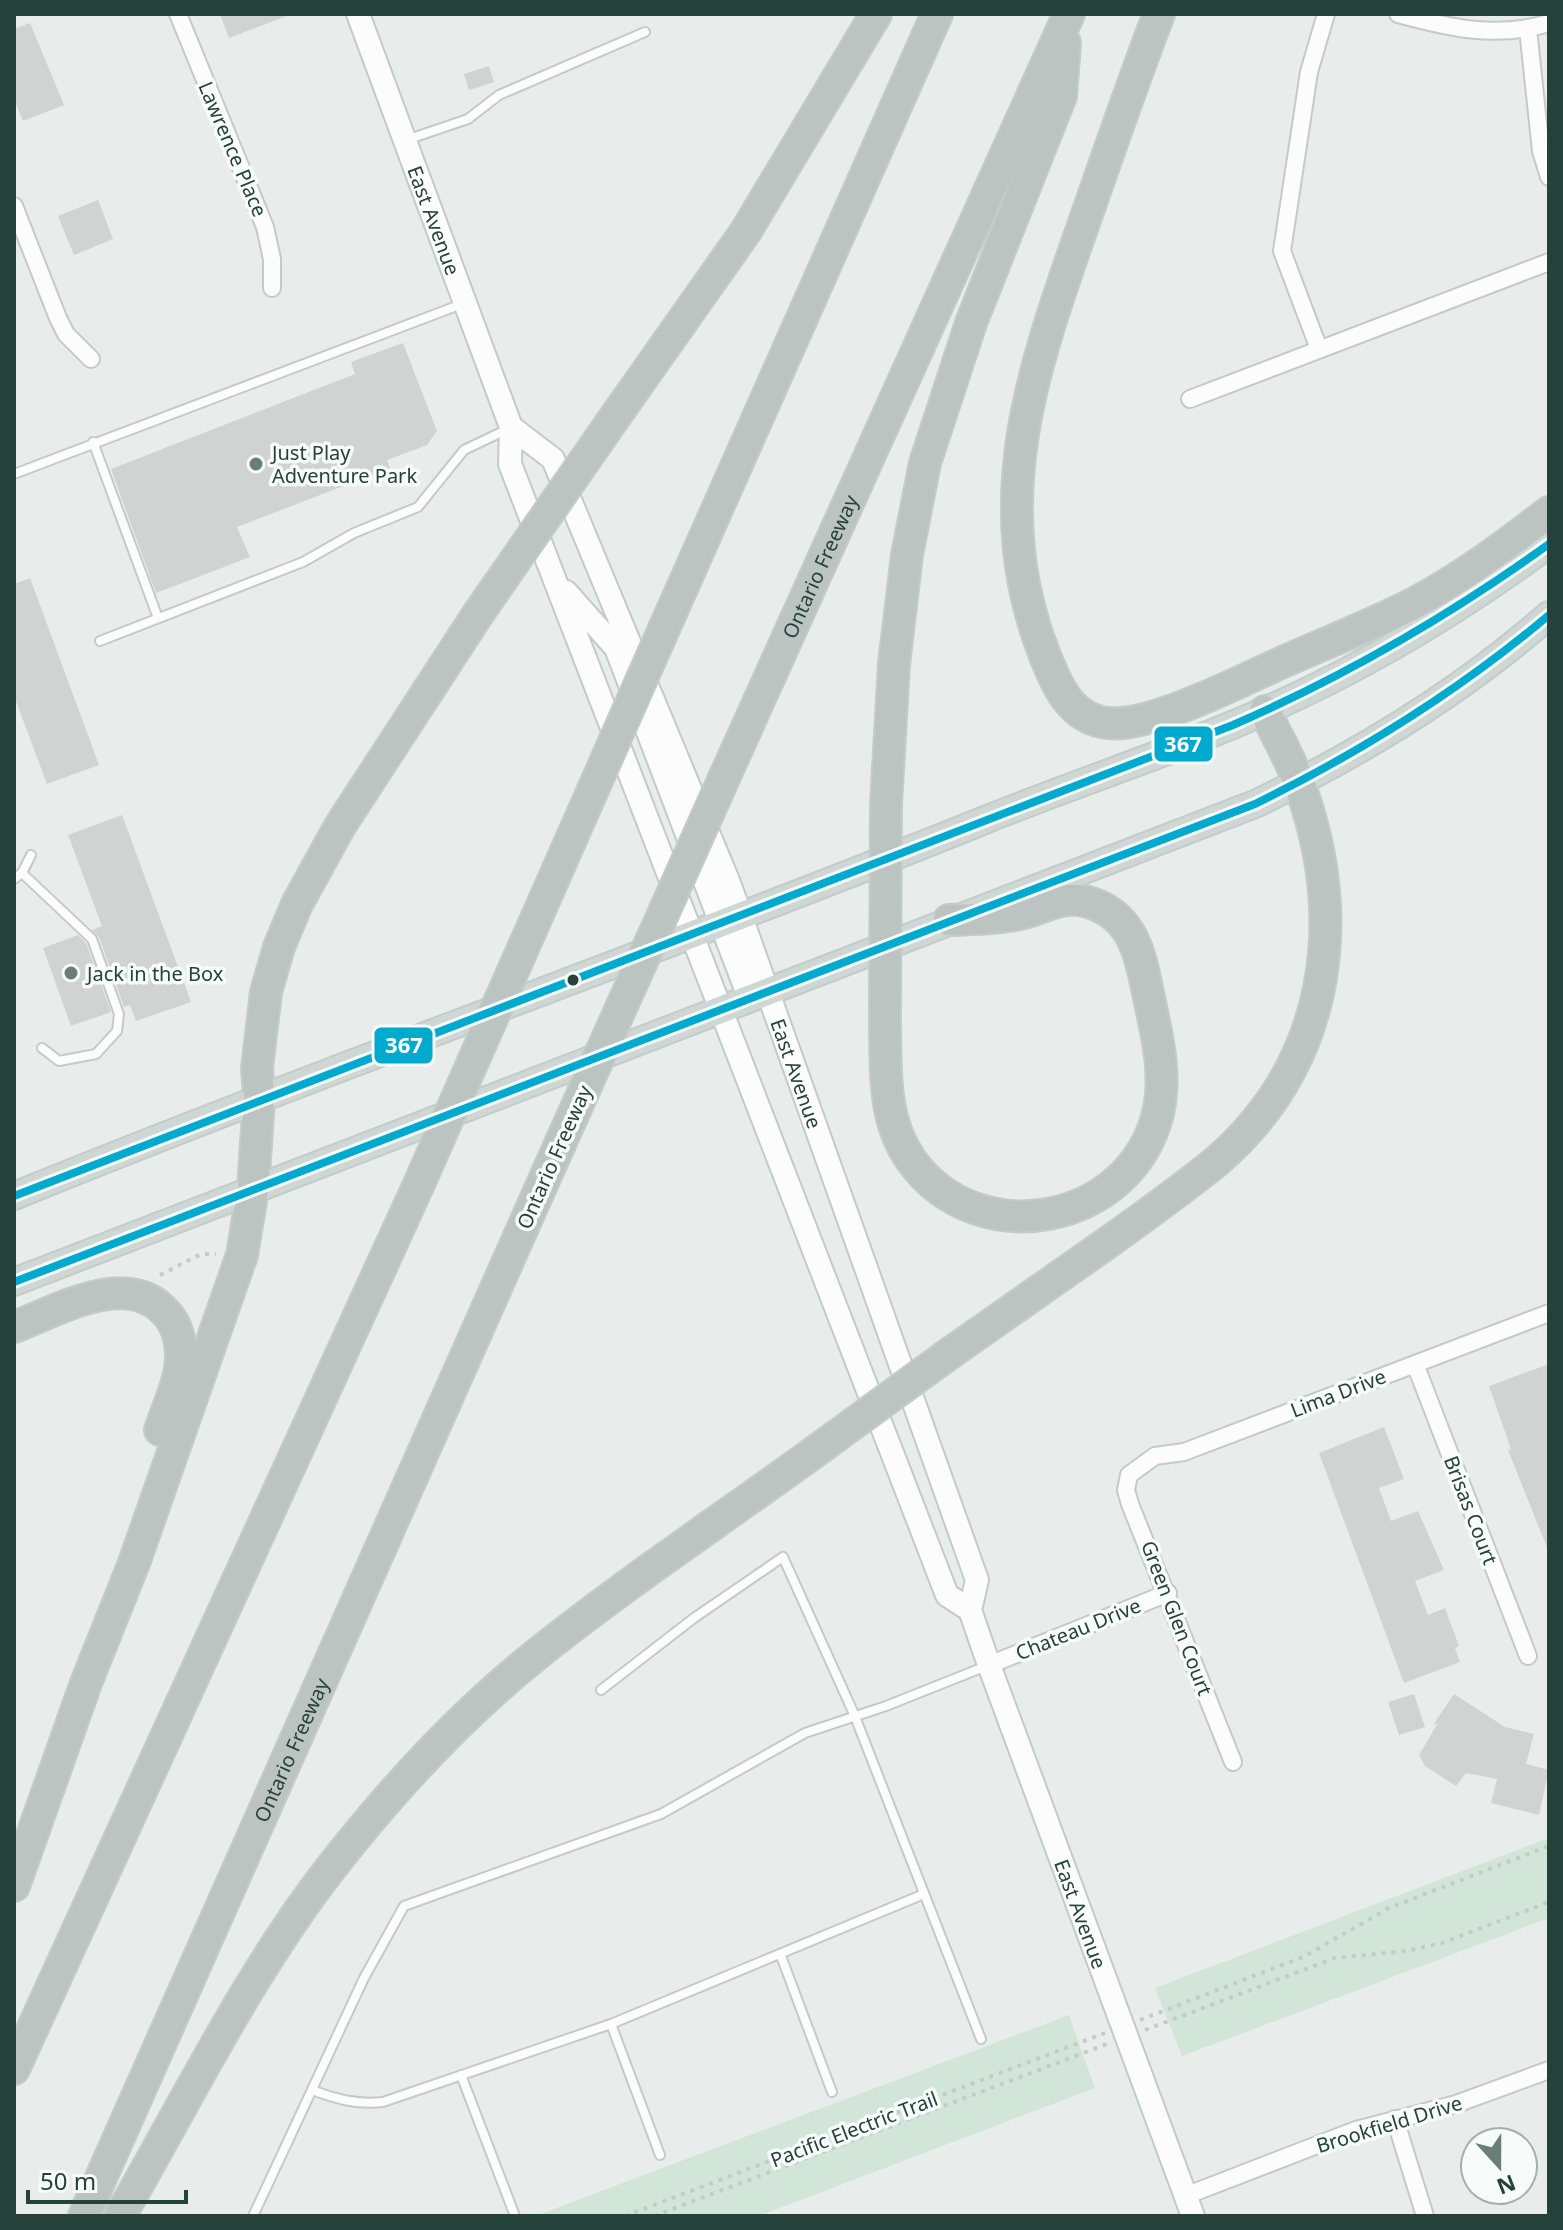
<svg xmlns="http://www.w3.org/2000/svg" width="1563" height="2230" font-family="'Noto Sans',sans-serif">
  <rect width="100%" height="100%" fill="#e8edeb"/>
  <g fill="#d1e6d8">
    <polygon points="1549,1838 1549,1918 1182,2056 1155,1988"/>
    <polygon points="1069,2015 1095,2088 759,2216 535,2216"/>
  </g>
  <g fill="#cfd4d2">
    <polygon points="220,14 287,14 287,16 229,38"/>
    <polygon points="30,23 64,105 23,121 14,99 14,29"/>
    <polygon points="489,66 494,82 469,90 464,74"/>
    <polygon points="98,200 113,239 74,255 58,216"/>
    <polygon points="403,343 437,431 427,445 387,460 390,468 237,527 250,557 156,593 111,469 355,374 351,362"/>
    <polygon points="30,578 99,765 47,784 14,696 14,584"/>
    <polygon points="122,815 191,1002 136,1021 130,1005 124,1007 99,937 92,930 102,926 68,835"/>
    <polygon points="78,935 86,943 111,1012 71,1026 43,948"/>
    <polygon points="1549,1364 1549,1549 1548,1550 1508,1450 1511,1449 1489,1386"/>
    <polygon points="1384,1427 1404,1479 1379,1488 1391,1521 1418,1511 1444,1570 1415,1581 1428,1615 1445,1608 1459,1646 1455,1648 1460,1662 1404,1683 1319,1453"/>
    <polygon points="1414,1694 1425,1727 1399,1735 1388,1702"/>
    <polygon points="1454,1694 1505,1727 1534,1734 1526,1764 1549,1770 1539,1815 1491,1803 1497,1779 1466,1773 1456,1786 1425,1766 1419,1755 1438,1723 1433,1725"/>
  </g>
  <g fill="none" stroke-linecap="round" stroke-linejoin="round">
    <g stroke="#c5cac8" stroke-width="12">
      <g id="service">
        <polyline points="406,140 468,119 499,95 645,32"/>
        <polyline points="93,442 158,618"/>
        <polyline points="14,474 462,304"/>
        <polyline points="100,641 303,562 354,533 418,507 464,450 508,429"/>
        <polyline points="22,873 92,939 119,1014 117,1031 96,1054 59,1061 42,1048"/>
        <polyline points="14,879 22,873 31,855"/>
        <polyline points="601,1690 694,1618 783,1557 854,1714 981,2039"/>
        <polyline points="781,1956 832,2092"/>
        <polyline points="611,2024 660,2155"/>
        <polyline points="461,2075 515,2216"/>
        <path d="M312,2090C336,2099 357,2105 383,2102L611,2024L924,1894"/>
        <polyline points="253,2216 364,1978 404,1906 661,1814 805,1733 886,1706 989,1665"/>
      </g>
    </g>
    <g stroke="#c5cac8" stroke-width="20">
      <g id="minor">
        <polyline points="178,14 265,227 272,259 272,288"/>
        <path d="M1398,14C1450,28 1496,39 1549,23"/>
        <polyline points="1528,29 1541,151 1549,177"/>
        <polyline points="14,206 58,318 66,334 91,359"/>
        <polyline points="1319,349 1282,251 1309,72 1326,14"/>
        <polyline points="1190,399 1549,262"/>
        <polyline points="1415,1364 1528,1656"/>
        <polyline points="989,1665 1168,1593"/>
        <polyline points="1233,1762 1130,1504 1126,1490 1129,1475 1155,1456 1184,1452 1549,1313"/>
        <polyline points="1395,2119 1425,2216"/>
        <polyline points="1185,2196 1356,2130 1456,2104 1549,2070"/>
      </g>
    </g>
    <g stroke="#c3cbc8" stroke-width="26">
      <g id="secondary">
        <path id="s1" d="M358,14L511,427L510,464L947,1595L970,1610"/>
        <path id="s2" d="M511,427L553,459L729,883L977,1580L970,1610L989,1665L1193,2216"/>
        <polyline points="566,592 616,648 749,997"/>
      </g>
    </g>
    <g stroke="#c3ccc9" stroke-width="30">
      <g id="primary">
        <path d="M14,1196C336,1065 664,950 985,820C1079,782 1176,751 1267,710C1367,666 1461,609 1549,544"/>
        <path d="M14,1282L1255,804C1361,753 1460,693 1549,615"/>
      </g>
    </g>
    <g stroke="#c3ccc9" stroke-width="34">
      <g id="motorway">
        <path d="M1159,14C1133,81 1110,149 1086,217C1035,363 984,498 1044,653C1056,684 1070,719 1108,723C1148,728 1235,684 1274,666C1320,645 1368,627 1413,604C1461,579 1506,545 1549,512"/>
        <polyline points="617,414 746,231 876,14"/>
        <polyline points="659,640 937,14"/>
        <path id="s3" d="M725,776L1069,14"/>
        <polyline points="886,804 894,664 907,555 925,463 971,323 1061,96 1065,43"/>
        <path d="M885,1020C886,1068 882,1119 911,1160C978,1254 1131,1225 1158,1113C1168,1072 1155,1028 1147,988C1139,948 1130,913 1085,901C1059,895 1040,911 1015,915C994,919 971,919 949,920"/>
        <path d="M14,1327C59,1310 129,1268 167,1314C178,1326 181,1342 181,1359C180,1382 167,1409 160,1430"/>
        <path d="M946,1356C1001,1318 1055,1279 1110,1241C1146,1215 1183,1189 1217,1161C1331,1062 1349,919 1299,783C1290,758 1276,735 1265,711"/>
        <polyline points="14,1886 86,1683 134,1563 242,1255 253,1189 259,1098 257,1068 266,992 279,947 297,904 340,826 478,614"/>
        <polyline points="14,2069 419,1184"/>
        <path id="s4" d="M84,2216L560,1144"/>
        <path d="M120,2216C187,2100 248,1975 330,1869C390,1792 460,1716 536,1655C632,1578 736,1510 835,1437"/>
      </g>
    </g>
    <g stroke="#c3ccca" stroke-width="4" stroke-dasharray="4 6" stroke-linecap="butt">
      <polyline points="160,1275 201,1254 216,1254"/>
      <polyline points="1140,2020 1303,1957 1389,1908 1549,1846"/>
      <polyline points="1145,2030 1335,1958 1406,1951 1442,1943 1549,1902"/>
      <polyline points="625,2216 1105,2033"/>
      <polyline points="654,2216 1107,2044"/>
    </g>
    <use href="#service" stroke="#fcfcfc" stroke-width="8"/>
    <use href="#minor" stroke="#fcfcfc" stroke-width="16"/>
    <use href="#secondary" stroke="#fcfcfc" stroke-width="22"/>
    <use href="#primary" stroke="#cfd7d5" stroke-width="26"/>
    <use href="#motorway" stroke="#bcc4c2" stroke-width="30"/>
    <g stroke="#c3ccc9" stroke-width="34" stroke-linecap="butt">
      <g id="motorway-bridge">
        <polyline points="478,614 617,414"/>
        <polyline points="885,1020 886,804"/>
        <polyline points="560,1144 725,776"/>
        <polyline points="419,1184 659,640"/>
        <polyline points="835,1437 946,1356"/>
      </g>
    </g>
    <use href="#motorway-bridge" stroke="#bcc4c2" stroke-width="30"/>
    <g stroke="#f7fbf9" stroke-width="14">
      <g id="bus-1">
        <path d="M14,1196L1233,725C1345,676 1449,616 1549,544"/>
        <path d="M14,1282L1255,804C1361,752 1459,691 1549,615"/>
      </g>
    </g>
    <use href="#bus-1" stroke="#00a9ce" stroke-width="8"/>
  </g>
  <g fill="#697e78" stroke="#f7fbf9" stroke-width="3">
    <circle cx="256" cy="464" r="8"/>
    <circle cx="71" cy="973" r="8"/>
  </g>
  <circle fill="#24423a" stroke="#f7fbf9" stroke-width="3" cx="573" cy="980" r="7"/>
  <g text-anchor="middle" dominant-baseline="central" stroke-width="7" stroke-linejoin="round" paint-order="stroke">
    <g font-size="20" fill="#24423a" stroke="#f7fbf9">
      <text transform="translate(233 149) rotate(67)">Lawrence Place</text>
      <text stroke="none"><textPath href="#s1" startOffset="220">East Avenue</textPath></text>
      <text stroke="none"><textPath href="#s3" startOffset="230">Ontario Freeway</textPath></text>
      <text stroke="none"><textPath href="#s2" startOffset="714">East Avenue</textPath></text>
      <text transform="translate(554 1157) rotate(-66)">Ontario Freeway</text>
      <text transform="translate(1338 1393) rotate(-21)">Lima Drive</text>
      <text transform="translate(1471 1510) rotate(69)">Brisas Court</text>
      <text transform="translate(1177 1618) rotate(69)">Green Glen Court</text>
      <text transform="translate(1078 1629) rotate(-22)">Chateau Drive</text>
      <text stroke="none"><textPath href="#s4" startOffset="510">Ontario Freeway</textPath></text>
      <text stroke="none"><textPath href="#s2" startOffset="1606">East Avenue</textPath></text>
      <text transform="translate(1389 2124) rotate(-17)">Brookfield Drive</text>
      <text transform="translate(854 2129) rotate(-21)">Pacific Electric Trail</text>
    </g>
    <g font-size="20" fill="#24423a" stroke="#f7fbf9" text-anchor="start">
      <text x="272" y="452">Just Play<tspan x="272" dy="23">Adventure Park</tspan></text>
      <text x="87" y="973">Jack in the Box</text>
    </g>
  </g>
  <g stroke="#f7fbf9" stroke-width="3">
    <rect x="1153" y="725" width="61" height="38" rx="8" fill="#00a9ce"/>
    <rect x="373" y="1026" width="61" height="39" rx="8" fill="#00a9ce"/>
  </g>
  <g font-size="22" text-anchor="middle" font-weight="bold" fill="#fff">
    <text x="1183" y="752">367</text>
    <text x="404" y="1053">367</text>
  </g>
  <rect width="1563" height="2230" fill="none" stroke="#24423a" stroke-width="32"/>
  <g transform="translate(1499 2166) rotate(159)"><circle r="38" fill="#f7fbf9" stroke="#a3b1ad" stroke-width="2"/>
  <path d="M0-6L14 30L0 20L-14 30Z" fill="#697e78"/>
  <text y="-12" font-size="22" font-weight="bold" text-anchor="middle" fill="#24423a">N</text>
  </g>
  <path d="M28 2190v12h158v-12" fill="none" stroke="#24423a" stroke-width="4"/>
  <text x="40" y="2190" font-size="24" fill="#24423a" stroke="#f7fbf9" stroke-width="6" paint-order="stroke">50 m</text>
</svg>
